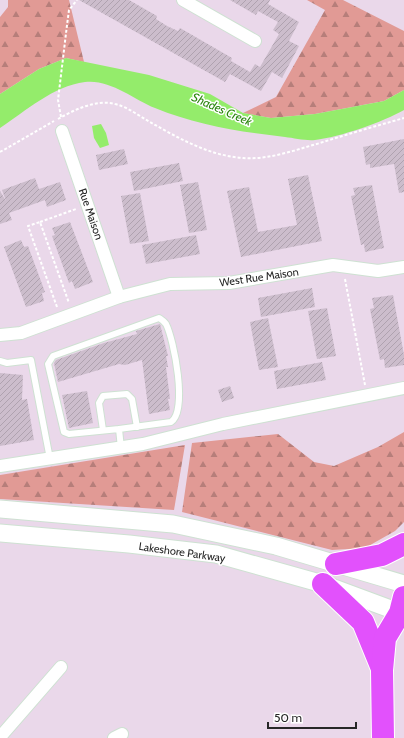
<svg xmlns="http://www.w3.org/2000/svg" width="404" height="738" font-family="Cabin,sans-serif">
  <defs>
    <pattern id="forest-firs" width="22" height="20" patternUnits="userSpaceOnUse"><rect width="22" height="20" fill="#e19a95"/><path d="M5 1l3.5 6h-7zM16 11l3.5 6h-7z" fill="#b67e7a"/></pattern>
    <pattern id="building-hatch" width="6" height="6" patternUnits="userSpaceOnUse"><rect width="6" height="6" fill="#ccbdcc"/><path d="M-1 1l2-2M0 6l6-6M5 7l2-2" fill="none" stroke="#afa2af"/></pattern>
  </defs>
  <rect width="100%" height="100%" fill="#ead8ea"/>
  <g fill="url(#forest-firs)">
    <polygon points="8,0 69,0 84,62 66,58 39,69 0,94 0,17 8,7"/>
    <polygon points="307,0 343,0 404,31 404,90 384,101 315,114 271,118 243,113 276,97 325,10"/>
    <polygon points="404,432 404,522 395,531 365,548 332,550 182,512 192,443 278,434 314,462 334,466 378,447"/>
    <polygon points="185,445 174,510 0,499 0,475"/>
  </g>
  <g fill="#94ec6b">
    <path d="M66,58L149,75L210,94L243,113L271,118L315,114L384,101L404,90V110C383,122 340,137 315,140C306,141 294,138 285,137C241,132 196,125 155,108C133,99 110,79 85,82C53,86 26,111 0,128V94L39,69Z"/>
    <polygon points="101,124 106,133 109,145 100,148 94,138 92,126"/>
  </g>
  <g fill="url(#building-hatch)">
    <polygon points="79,0 129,0 157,16 156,19 167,26 178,31 180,28 232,58 231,61 250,72 255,64 260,67 279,34 273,30 278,22 258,11 256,15 230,0 270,0 268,4 299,22 289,41 299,46 282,78 272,72 261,91 230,74 225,82"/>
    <polygon points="404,139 404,192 399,193 394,164 370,168 370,164 366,165 363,147"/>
    <polygon points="124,149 128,164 99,170 96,155"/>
    <polygon points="179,163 183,181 134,191 130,172"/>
    <polygon points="308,175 322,241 241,257 227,191 249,187 258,232 297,225 288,179"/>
    <polygon points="35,178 39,189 60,182 66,200 47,207 45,200 9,213 12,220 0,224 0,191 6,201 2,190"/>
    <polygon points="198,182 207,230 189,233 180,185"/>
    <polygon points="372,185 384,248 365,252 364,244 361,245 351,196 355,195 353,188"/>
    <polygon points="140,193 149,241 130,244 121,196"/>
    <polygon points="70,222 93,282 75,289 72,281 69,283 52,236 55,235 52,228"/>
    <polygon points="196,235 200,254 146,264 142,245"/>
    <polygon points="21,240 24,247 28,246 45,292 42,293 44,301 26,307 4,247"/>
    <polygon points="312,288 315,307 261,317 258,298"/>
    <polygon points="393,295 404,355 404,365 385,368 384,359 380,360 370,309 374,308 372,298"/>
    <polygon points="327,308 336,356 317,359 308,311"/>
    <polygon points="268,318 278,367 259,370 250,322"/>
    <polygon points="160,324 168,356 166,356 168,367 166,367 170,399 168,399 170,410 149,414 142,360 125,365 119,364 58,382 54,363 56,360 104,343 137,334 136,331"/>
    <polygon points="322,362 326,380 277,389 274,371"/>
    <polygon points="0,373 23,375 22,400 27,399 34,440 0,446"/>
    <polygon points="230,386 234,398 222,402 218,390"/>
    <polygon points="87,391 93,423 69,428 62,395"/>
  </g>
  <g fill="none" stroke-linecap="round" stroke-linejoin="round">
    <g stroke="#cee1d2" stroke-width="8">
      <g id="service">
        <polyline points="0,361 7,363 31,360 50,459"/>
        <path d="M119,429L171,422C188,411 174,340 166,324C164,321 162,320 159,318L53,356L48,364L64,432L69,434L119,429L121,448"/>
        <polyline points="103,430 99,403 103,396 127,394 132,399 137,427"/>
      </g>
    </g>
    <g stroke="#cee1d2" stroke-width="14">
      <g id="minor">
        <polyline points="183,0 255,41"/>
        <polyline points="62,131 119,297"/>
        <polyline points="0,335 21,333 119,297 170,284 229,283 333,265 378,271 404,267"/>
        <polyline points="0,466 143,444 223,424 404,388"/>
        <polyline points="1,736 61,667"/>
        <polyline points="114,738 122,734"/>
      </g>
    </g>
    <g stroke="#cee1d2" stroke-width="19">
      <g id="secondary">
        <polyline points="0,509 173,524 276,546 404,584"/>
        <polyline points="0,533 129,544 216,554 323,584 404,614"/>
      </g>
    </g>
    <g stroke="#fff" stroke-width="24">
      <g id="motorway">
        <polyline points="336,564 382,555 404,544"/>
        <polyline points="323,584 363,622 381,666"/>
        <polyline points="383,738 382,670 385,638 400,613 404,597"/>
      </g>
    </g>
    <g stroke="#fff" stroke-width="2" stroke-dasharray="3 2" stroke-linecap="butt">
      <polyline points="61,117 58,100 67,25 69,10 77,0"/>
      <path d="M58,119C74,110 96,99 115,104C128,107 139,116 150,122C178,138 210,156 243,158C269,160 295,150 320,143C348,134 376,126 404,118"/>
      <polyline points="0,152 54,121"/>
      <polyline points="40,222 76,209"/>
      <polyline points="345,279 365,385"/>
      <polyline points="57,307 28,226 40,222 69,303"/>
    </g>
    <use href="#service" stroke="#fff" stroke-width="6"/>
    <use href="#minor" stroke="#fff" stroke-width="12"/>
    <use href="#secondary" stroke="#fff" stroke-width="17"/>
    <use href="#motorway" stroke="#e251fc" stroke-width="22"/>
  </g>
  <g text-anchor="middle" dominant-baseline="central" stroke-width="3" stroke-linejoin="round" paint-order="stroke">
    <g font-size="11" fill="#272727" stroke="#fff">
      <text transform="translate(91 214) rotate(71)">Rue Maison</text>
      <text transform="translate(259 277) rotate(-8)">West Rue Maison</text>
      <text transform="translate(182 552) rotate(8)">Lakeshore Parkway</text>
    </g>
    <g font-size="12" font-style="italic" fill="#2b870e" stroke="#fff">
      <text transform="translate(222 109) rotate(24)">Shades Creek</text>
    </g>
  </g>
  <path d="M268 722v6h88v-6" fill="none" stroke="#272727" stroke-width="2"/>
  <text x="274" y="722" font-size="12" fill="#272727" stroke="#ffffff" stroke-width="3" paint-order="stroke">50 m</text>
</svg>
